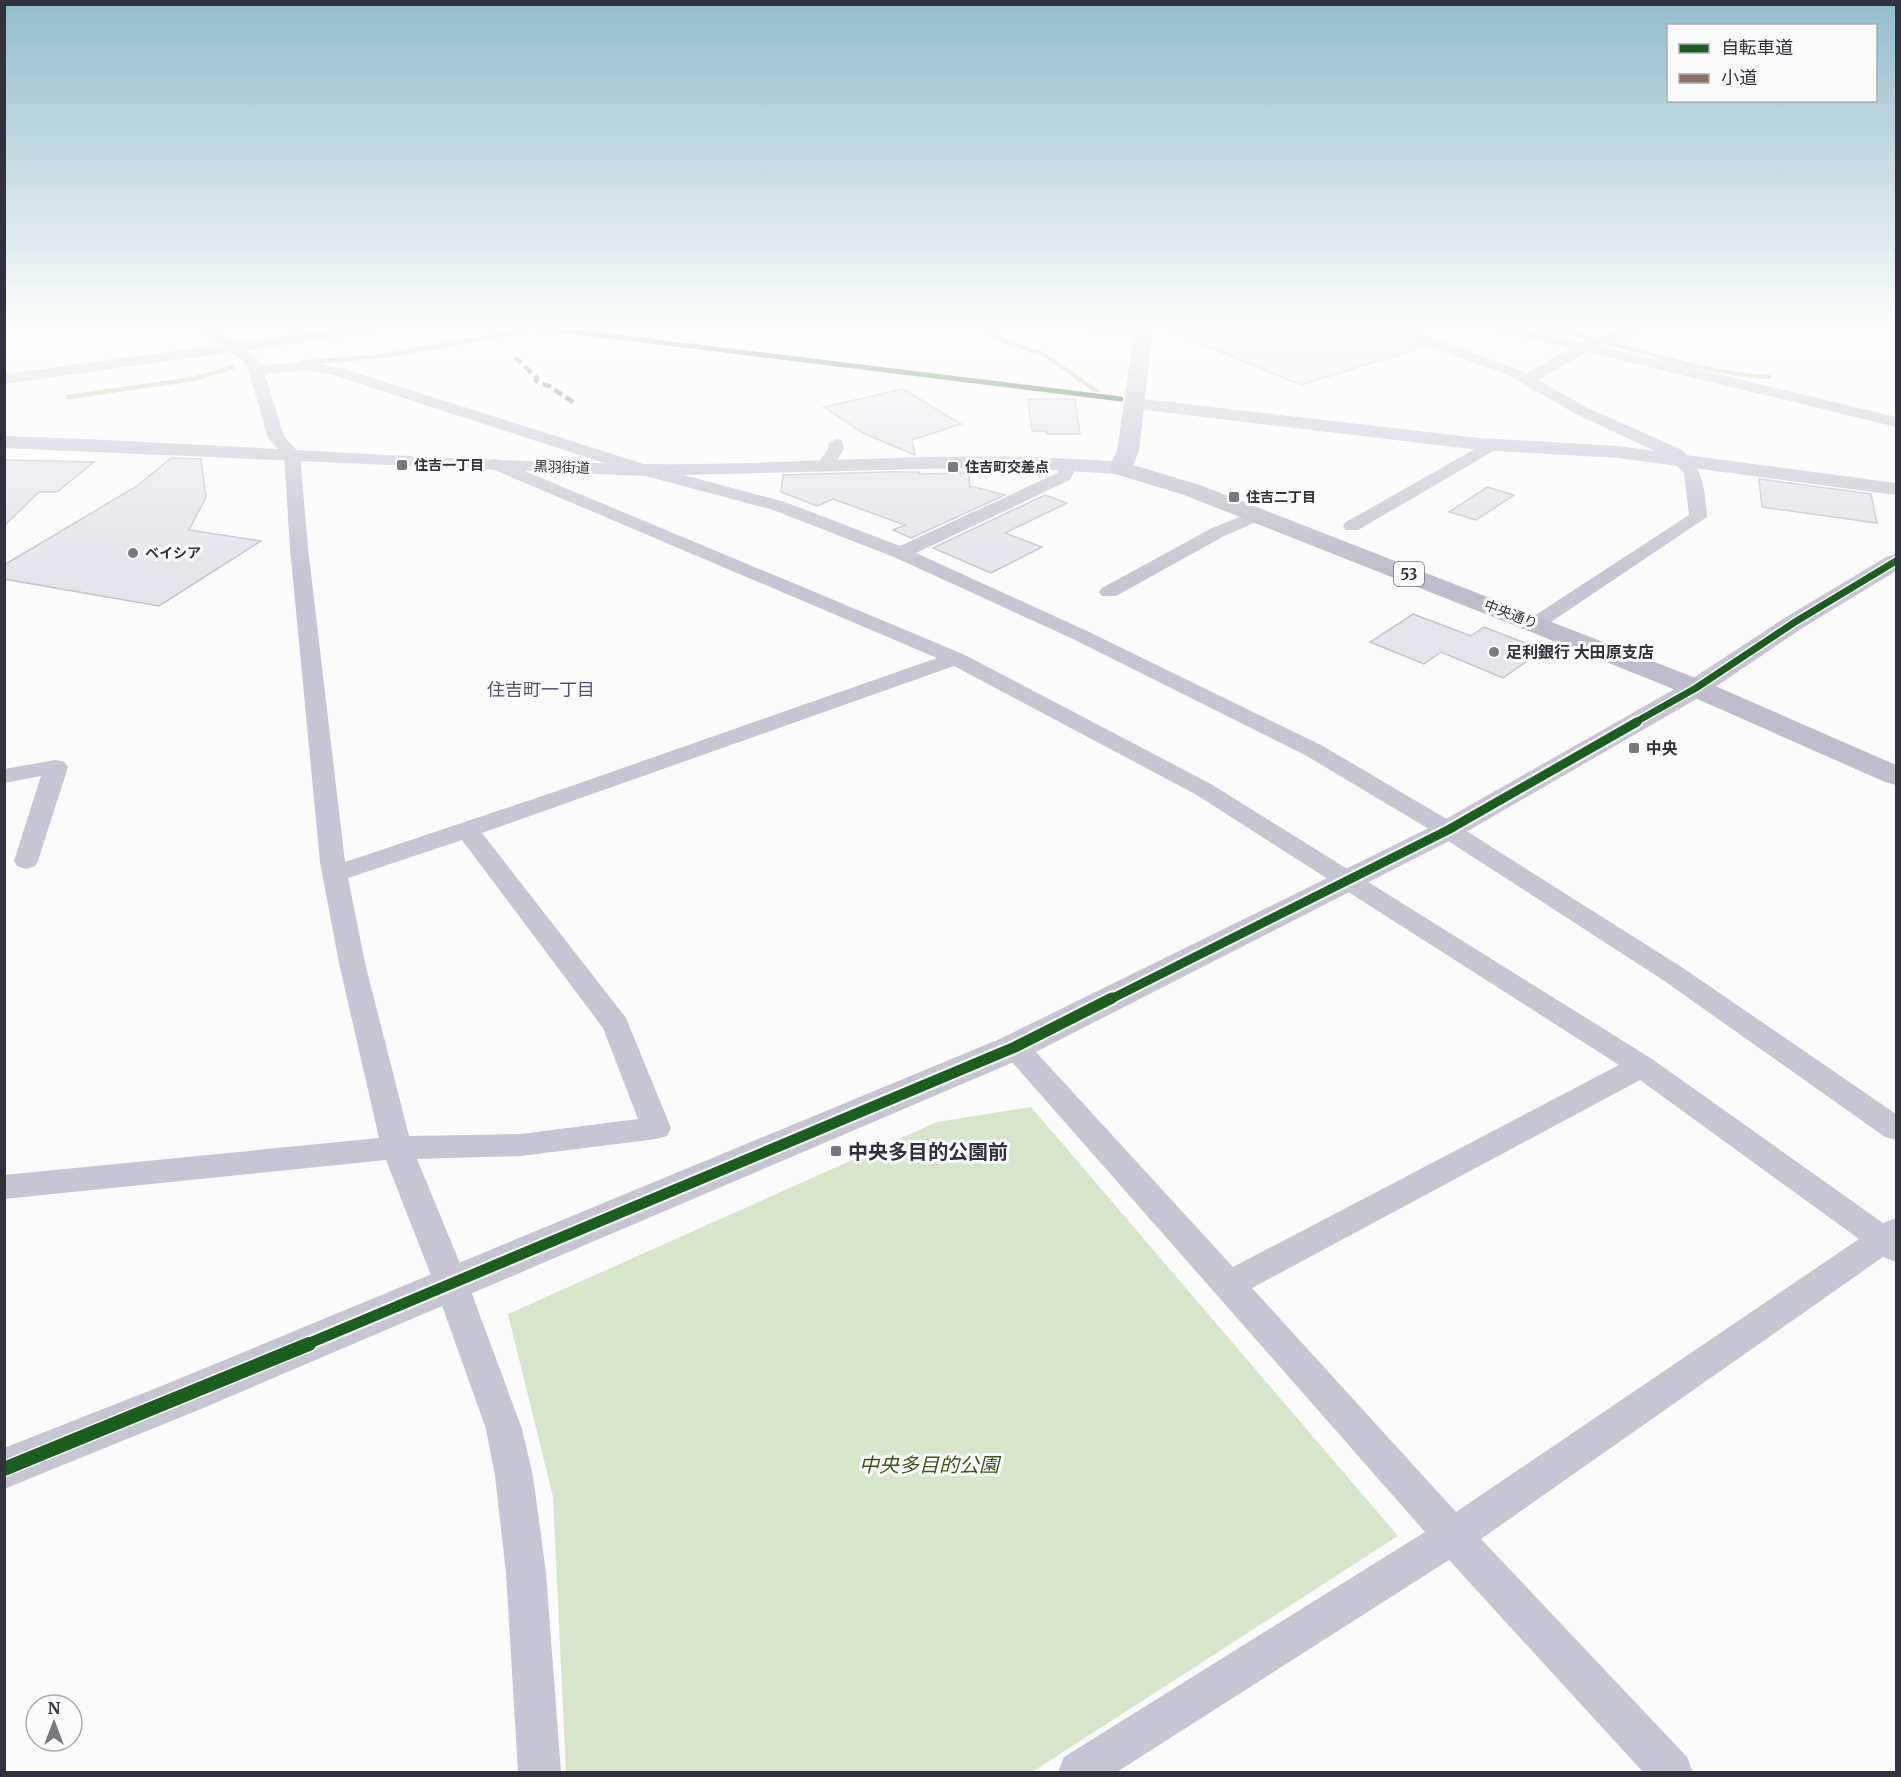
<svg xmlns="http://www.w3.org/2000/svg" width="1901" height="1777" font-family="Merriweather,'Noto Sans JP',serif">
  <rect width="100%" height="100%" fill="#fbfbfb"/>
  <polygon fill="#d6e6ca" points="1031,1107 1398,1536 1032,1772 566,1772 553,1497 508,1314 937,1122"/>
  <g fill="none" stroke-linecap="round" stroke-linejoin="round">
    <g stroke="#b1c99c" stroke-width="4.5">
      <polyline points="976,325 998,339 1043,354 1098,392"/>
      <path d="M1534,325C1613,339 1689,373 1769,377"/>
      <polyline points="978,326 1058,328"/>
      <polyline points="574,327 667,325"/>
      <polyline points="1071,328 1127,332"/>
      <polyline points="300,363 382,356 529,330"/>
      <polyline points="68,397 193,379 233,367"/>
    </g>
  </g>
  <g fill="#e5e4eb" stroke="#c4c3ca" stroke-width="1.5">
    <polygon points="1155,325 1369,325 1424,347 1301,385"/>
    <polygon points="903,389 961,424 912,440 915,455 863,433 824,407"/>
    <polygon points="1028,399 1075,399 1080,434 1047,434 1046,431 1032,431"/>
    <polygon points="171,458 201,459 206,497 189,530 261,541 159,606 4,579 4,565 137,486"/>
    <polygon points="4,460 94,462 57,492 39,492 4,526"/>
    <polygon points="887,472 919,472 919,474 968,473 970,486 1005,495 911,538 893,530 905,525 833,499 817,506 781,492 783,475"/>
    <polygon points="1759,479 1871,494 1877,523 1762,507"/>
    <polygon points="1487,487 1514,495 1476,520 1449,512"/>
    <polygon points="1045,495 1067,503 1005,533 1042,547 991,573 933,548"/>
    <polygon points="1413,614 1471,636 1484,627 1543,650 1503,678 1441,652 1424,664 1370,642"/>
  </g>
  <g fill="none" stroke-linecap="round" stroke-linejoin="round">
    <g fill="#c6c5d3" fill-rule="evenodd">
      <polygon points="23,325 41,325 34,329 25,328"/>
      <path d="M194,325H211L238,342L364,325H403L396,329L247,350L262,365L308,362L341,368L650,466L785,502L900,546L1057,473L1064,460H1076L1078,464L1070,480L916,553L1087,631L1321,745L1457,825L1683,968L1896,1114V1140L1885,1137L1663,980L1439,835L1305,755L1073,639L894,557L773,510L638,474L333,375L308,370L265,374L284,436L300,454L308,548L345,862L560,790L937,658L490,468L488,464L490,460L496,459L963,654L1211,784L1652,1059L1883,1223L1896,1218V1262L1883,1257L1481,1539L1687,1757L1693,1772H1643L1449,1560L1117,1772H1058L1064,1757L1425,1532L1005,1054L1001,1047L1005,1040L1015,1037L1025,1040L1233,1267L1619,1065L1195,794L954,666L482,833L626,1018L671,1128L667,1136L656,1139L521,1156L417,1159L468,1283L522,1429L533,1476L546,1573L561,1772H518L506,1573L495,1476L486,1429L434,1283L386,1160L4,1199V1175L379,1138L339,963L320,862L290,548L284,455L268,438L247,365L232,352L4,384V374L221,345ZM462,840L603,1028L638,1119L521,1134L409,1136L365,963L348,878ZM1640,1080L1859,1239L1456,1512L1252,1288Z"/>
      <path d="M1378,325H1399L1527,373L1571,348L1482,328L1480,325H1507L1584,343L1629,325H1644L1637,334L1601,346L1896,417V427L1587,352L1538,380L1588,408L1680,449C1704,468 1705,489 1707,517L1542,628H1528L1525,624L1528,620L1689,515L1684,473L1668,457L1576,414L1510,376L1380,328Z"/>
      <polygon points="836,439 842,440 844,449 830,471 818,471 815,467 828,449 828,444"/>
      <polygon points="1491,440 1497,441 1499,445 1497,449 1358,530 1346,530 1343,526 1346,522"/>
      <polygon points="1257,510 1263,511 1266,515 1263,519 1224,536 1116,596 1102,596 1099,592 1102,588 1212,528"/>
      <polygon points="56,760 64,762 68,767 38,861 35,866 26,869 17,866 14,861 41,776 4,783 4,769"/>
    </g>
    <g fill="#c6c5d3" fill-rule="evenodd">
      <polygon points="1135,398 1479,438 1618,446 1896,483 1896,495 1618,458 1479,450 1128,408 1125,404 1128,400"/>
      <path d="M4,436C218,443 430,461 643,464C804,466 959,448 1120,462L1127,464L1131,468L1127,472L1120,474L1001,467L644,476L4,448Z"/>
      <polygon points="1896,554 1896,571 1804,627 1705,694 1459,836 1028,1056 196,1411 4,1489 4,1448 164,1385 1002,1038 1437,824 1687,682 1786,617 1888,556"/>
    </g>
    <polygon fill="#bfbdcd" fill-rule="evenodd" points="1135,325 1153,325 1139,451 1133,465 1200,485 1706,682 1896,765 1896,785 1885,782 1686,694 1526,630 1184,495 1112,473 1109,468 1117,451"/>
    <polyline stroke="#8d6e63" stroke-width="4.5" stroke-dasharray="9 4.5" stroke-linecap="butt" points="515,357 537,378 536,381 549,386 576,404"/>
    <g stroke="#fbfbfb" stroke-width="8">
      <polyline id="cycleway-far4" points="520,325 1121,399"/>
    </g>
    <g stroke="#fbfbfb" stroke-width="10">
      <polyline id="cycleway-far3" points="1634,723 1696,688 1795,622 1896,561"/>
    </g>
    <g stroke="#fbfbfb" stroke-width="13">
      <polyline id="cycleway-far2" points="1109,1000 1448,830 1637,722"/>
    </g>
    <g stroke="#fbfbfb" stroke-width="15">
      <polyline id="cycleway-far1" points="305,1345 1015,1047 1112,998"/>
    </g>
    <g stroke="#fbfbfb" stroke-width="17">
      <polyline id="cycleway" points="4,1469 309,1344"/>
    </g>
    <use href="#cycleway-far4" stroke="#1b5e20" stroke-width="5"/>
    <use href="#cycleway-far3" stroke="#1b5e20" stroke-width="7"/>
    <use href="#cycleway-far2" stroke="#1b5e20" stroke-width="9"/>
    <use href="#cycleway-far1" stroke="#1b5e20" stroke-width="11"/>
    <use href="#cycleway" stroke="#1b5e20" stroke-width="14"/>
  </g>
  <linearGradient id="sky" x2="0" y2="1"><stop stop-color="#92bcca"/><stop offset="0.57" stop-color="#fdfdfd"/><stop offset="1" stop-color="#fdfdfd" stop-opacity="0"/></linearGradient>
  <rect width="1901" height="574" fill="url(#sky)"/>
  <g fill="#787880" stroke="#fbfbfb" stroke-width="2">
    <rect x="396" y="459" width="12" height="12" rx="3"/>
    <rect x="947" y="461" width="12" height="12" rx="3"/>
    <rect x="1228" y="491" width="12" height="12" rx="3"/>
    <circle cx="133" cy="553" r="6"/>
    <circle cx="1494" cy="652" r="6"/>
    <rect x="1628" y="742" width="12" height="12" rx="3"/>
    <rect x="830" y="1145" width="12" height="12" rx="3"/>
  </g>
  <g text-anchor="middle" dominant-baseline="central" stroke-width="6" stroke-linejoin="round" paint-order="stroke">
    <g font-size="14" font-weight="bold" fill="#32313e" stroke="#fbfbfb" text-anchor="start">
      <text x="414" y="465">住吉一丁目</text>
      <text x="965" y="467">住吉町交差点</text>
      <text x="1246" y="497">住吉二丁目</text>
      <text x="145" y="553">ベイシア</text>
    </g>
    <g font-size="14" fill="#32313e" stroke="#fbfbfb">
      <text transform="translate(562 467) rotate(2)">黒羽街道</text>
      <text transform="translate(1511 614) rotate(21)">中央通り</text>
    </g>
    <rect fill="#fbfbfb" stroke="#6e6e77" stroke-width="1.5" x="1394" y="562" width="30" height="24" rx="4.5"/>
    <g font-size="15" font-weight="bold" fill="#32313e">
      <text x="1409" y="574">53</text>
    </g>
    <g font-size="16" font-weight="bold" fill="#32313e" stroke="#fbfbfb" text-anchor="start">
      <text x="1506" y="652">足利銀行 大田原支店</text>
      <text x="1646" y="748">中央</text>
    </g>
    <g font-size="18" fill="#555270" stroke="#fbfbfb">
      <text x="541" y="689">住吉町一丁目</text>
    </g>
    <g font-size="20" font-weight="bold" fill="#32313e" stroke="#fbfbfb" text-anchor="start">
      <text x="848" y="1151">中央多目的公園前</text>
    </g>
    <g font-size="20" font-style="italic" fill="#385716" stroke="#fbfbfb">
      <text x="929" y="1464">中央多目的公園</text>
    </g>
  </g>
  <rect width="1901" height="1777" fill="none" stroke="#32313e" stroke-width="12"/>
  <rect x="1667" y="24" width="210" height="78" fill="#fbfbfb" stroke="#abaaaf" stroke-width="1.5"/>
  <rect x="1679" y="44" width="30" height="9" fill="#1b5e20" stroke="#abaaaf" stroke-width="1.5"/>
  <text x="1721" y="54" font-size="18" fill="#32313e">自転車道</text>
  <rect x="1679" y="74" width="30" height="9" fill="#8d6e63" stroke="#abaaaf" stroke-width="1.5"/>
  <text x="1721" y="84" font-size="18" fill="#32313e">小道</text>
  <g transform="translate(54 1723)"><circle r="28" fill="#fbfbfb" stroke="#abaaaf" stroke-width="1.5"/>
  <path d="M0-4.5L10 22L0 15L-10 22Z" fill="#787880"/>
  <text y="-9" font-size="16" font-weight="bold" text-anchor="middle" fill="#32313e">N</text>
  </g>
</svg>
